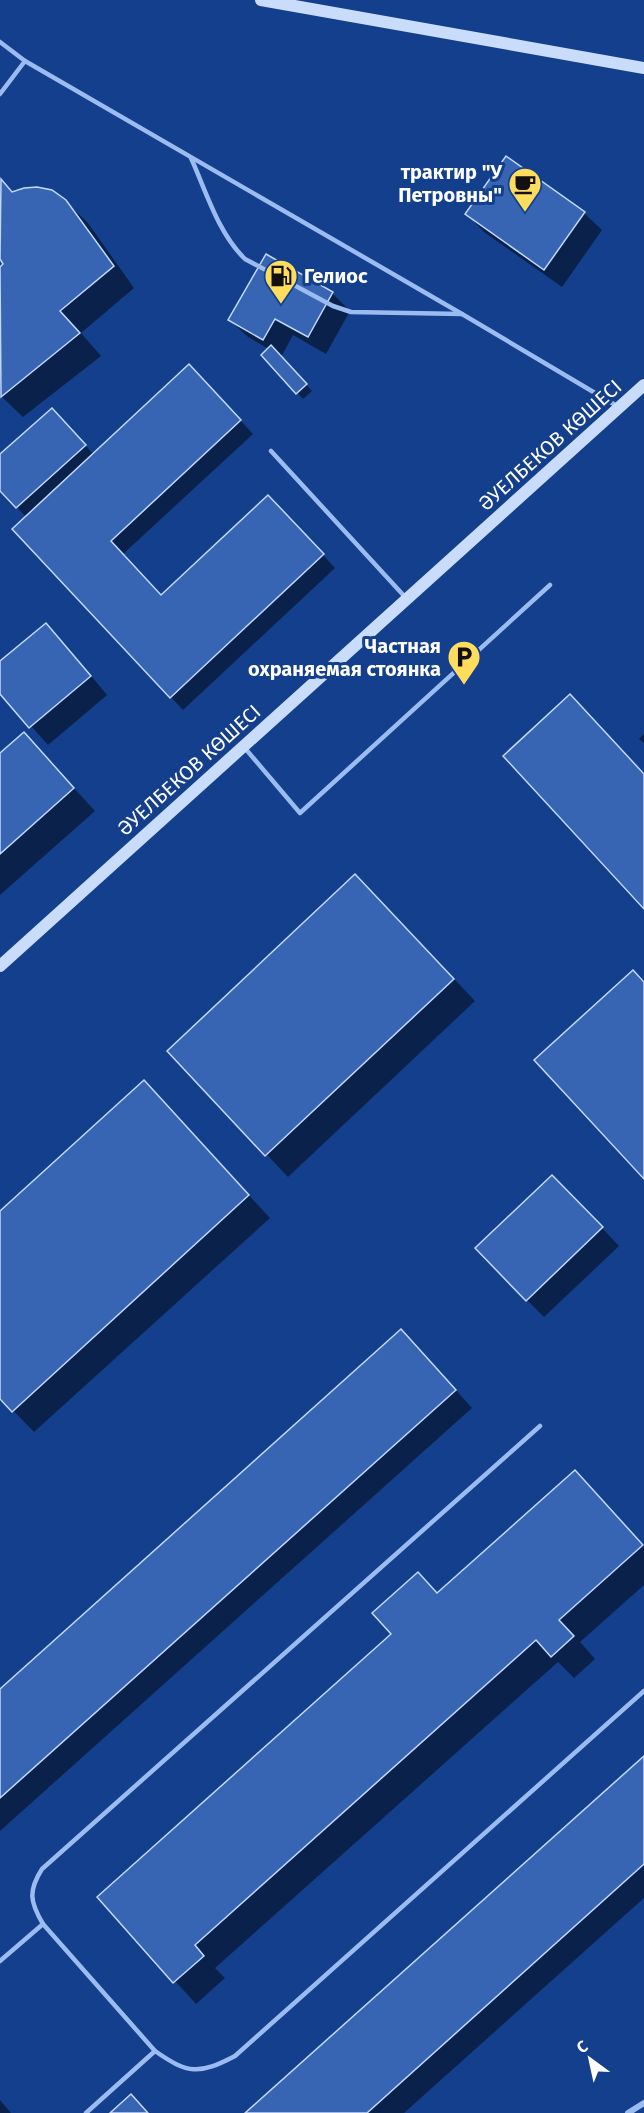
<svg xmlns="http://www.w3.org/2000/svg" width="644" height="2113" font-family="'Fira Sans',sans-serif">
  <rect width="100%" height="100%" fill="#133f8d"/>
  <g fill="#0007">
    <polygon points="1,181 13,193 65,201 88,223 134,288 81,333 101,356 23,417 2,397 0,398 0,269 5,264 0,256"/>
    <polygon points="584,213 602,230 562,287 484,232 467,214"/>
    <polygon points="266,256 332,293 350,311 326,354 293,335 281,357 312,391 303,399 263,355 269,349 248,337 230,320"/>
    <polygon points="202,379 253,434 122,555 162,597 281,509 335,568 183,710 14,529 27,518 0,489 0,456 69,427 94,455"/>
    <polygon points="45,625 63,642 107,695 48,745 0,691 0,663"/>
    <polygon points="24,734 95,811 0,895 0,755"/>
    <polygon points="644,734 644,743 639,739"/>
    <polygon points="377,897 475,1001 288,1177 169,1051"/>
    <polygon points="144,1082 270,1218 34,1432 0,1397 0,1213"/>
    <polygon points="570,1194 619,1246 544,1317 527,1300"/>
    <polygon points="419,1349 472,1408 0,1831 0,1691"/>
    <polygon points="575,1472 644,1547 644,1585 580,1642 595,1659 574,1678 558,1662 215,1968 225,1978 196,2004 99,1897 394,1634 418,1574 438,1594"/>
    <polygon points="644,1758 644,1898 404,2113 247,2113"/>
    <polygon points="0,2100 11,2113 0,2113"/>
  </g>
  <g fill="#3765b4" stroke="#c3d8fc" stroke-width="1.5">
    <polygon points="506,156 585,212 544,270 465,214"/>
    <polygon points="1,179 12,192 24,188 37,187 52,190 66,200 114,266 60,311 80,333 1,397 0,267 3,264 0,259"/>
    <polygon points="266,254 333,292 308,337 275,319 263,340 228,320"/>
    <polygon points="271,345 307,384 296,394 261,355"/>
    <polygon points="189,364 241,420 111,541 161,595 268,495 324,554 170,698 12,529"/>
    <polygon points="52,408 86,445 16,508 0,491 0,454"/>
    <polygon points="46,623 91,676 29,728 0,694 0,661"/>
    <polygon points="570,694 644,774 644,909 503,756"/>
    <polygon points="24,732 74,788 0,854 0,753"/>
    <polygon points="355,874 454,979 265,1156 167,1051"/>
    <polygon points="633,970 644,982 644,1179 534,1060"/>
    <polygon points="144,1080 249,1195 12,1412 0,1399 0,1211"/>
    <polygon points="552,1175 603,1227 526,1301 475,1248"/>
    <polygon points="401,1329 456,1390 0,1798 0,1689"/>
    <polygon points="575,1470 643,1545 559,1620 574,1636 551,1657 536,1640 195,1945 204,1956 173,1983 97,1897 391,1634 372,1613 418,1572 437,1593"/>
    <polygon points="644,1756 644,1864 367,2113 245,2113"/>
    <polygon points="131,2094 148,2113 110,2113"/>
  </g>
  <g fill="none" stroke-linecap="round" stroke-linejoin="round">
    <g stroke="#9cbcf1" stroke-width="4.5">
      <polyline points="0,42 25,61 462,314 617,406"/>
      <polyline points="0,94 25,61"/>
      <path d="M191,158C206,191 218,233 245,259L333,306L351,312L462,314"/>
      <polyline points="271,451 406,598"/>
      <polyline points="244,747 300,813 550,585"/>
      <path d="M540,1426L42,1869C28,1891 30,1902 43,1924L155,2051C188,2074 199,2075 235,2056L644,1691"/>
      <polyline points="0,1961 43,1924"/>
      <polyline points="86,2113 155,2051"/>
    </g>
    <polyline stroke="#9cbcf1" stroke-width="6" points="628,2113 644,2103"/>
    <g stroke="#cadcfb" stroke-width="12">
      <polyline points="261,0 644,68"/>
      <polyline points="0,966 644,385"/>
    </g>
  </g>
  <defs>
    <g id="cafe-pin" transform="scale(1.725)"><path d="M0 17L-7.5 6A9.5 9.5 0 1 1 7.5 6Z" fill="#ffdd5c" stroke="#133f8d"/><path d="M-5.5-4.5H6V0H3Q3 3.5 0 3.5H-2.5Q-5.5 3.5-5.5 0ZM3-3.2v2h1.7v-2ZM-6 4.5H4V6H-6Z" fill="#111"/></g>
    <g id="fuel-pin" transform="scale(1.725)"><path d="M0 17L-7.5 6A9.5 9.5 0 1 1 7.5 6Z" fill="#ffdd5c" stroke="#133f8d"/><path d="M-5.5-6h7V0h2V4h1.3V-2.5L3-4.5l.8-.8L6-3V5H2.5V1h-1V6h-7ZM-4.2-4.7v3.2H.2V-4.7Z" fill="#111"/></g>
    <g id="parking-pin" transform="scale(1.725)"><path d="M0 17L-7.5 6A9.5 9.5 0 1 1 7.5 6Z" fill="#ffdd5c" stroke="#133f8d"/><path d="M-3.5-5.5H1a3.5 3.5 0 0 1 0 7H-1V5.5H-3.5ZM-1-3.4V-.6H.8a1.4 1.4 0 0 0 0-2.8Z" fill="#111"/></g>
  </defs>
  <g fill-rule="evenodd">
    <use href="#cafe-pin" x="525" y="184"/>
    <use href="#fuel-pin" x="281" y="276"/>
    <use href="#parking-pin" x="464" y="657"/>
  </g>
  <g text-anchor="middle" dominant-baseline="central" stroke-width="6" stroke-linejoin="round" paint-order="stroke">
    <g font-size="20" font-weight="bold" fill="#fff" stroke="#133f8d" text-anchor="end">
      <text x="502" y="172">трактир "У<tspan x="502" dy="23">Петровны"</tspan></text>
      <text x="304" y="276" text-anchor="start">Гелиос</text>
      <text x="441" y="646">Частная<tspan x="441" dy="23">охраняемая стоянка</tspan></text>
    </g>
    <g font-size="20" fill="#fff" stroke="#133f8d">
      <text transform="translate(550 445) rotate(-42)">ӘУЕЛБЕКОВ КӨШЕСІ</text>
      <text transform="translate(189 770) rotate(-42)">ӘУЕЛБЕКОВ КӨШЕСІ</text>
    </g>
  </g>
  <g transform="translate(590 2059) rotate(327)" stroke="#133f8d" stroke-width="4.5" paint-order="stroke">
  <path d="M0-4.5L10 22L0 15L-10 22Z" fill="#ffffff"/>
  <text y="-9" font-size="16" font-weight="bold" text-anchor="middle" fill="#ffffff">С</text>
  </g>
</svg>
